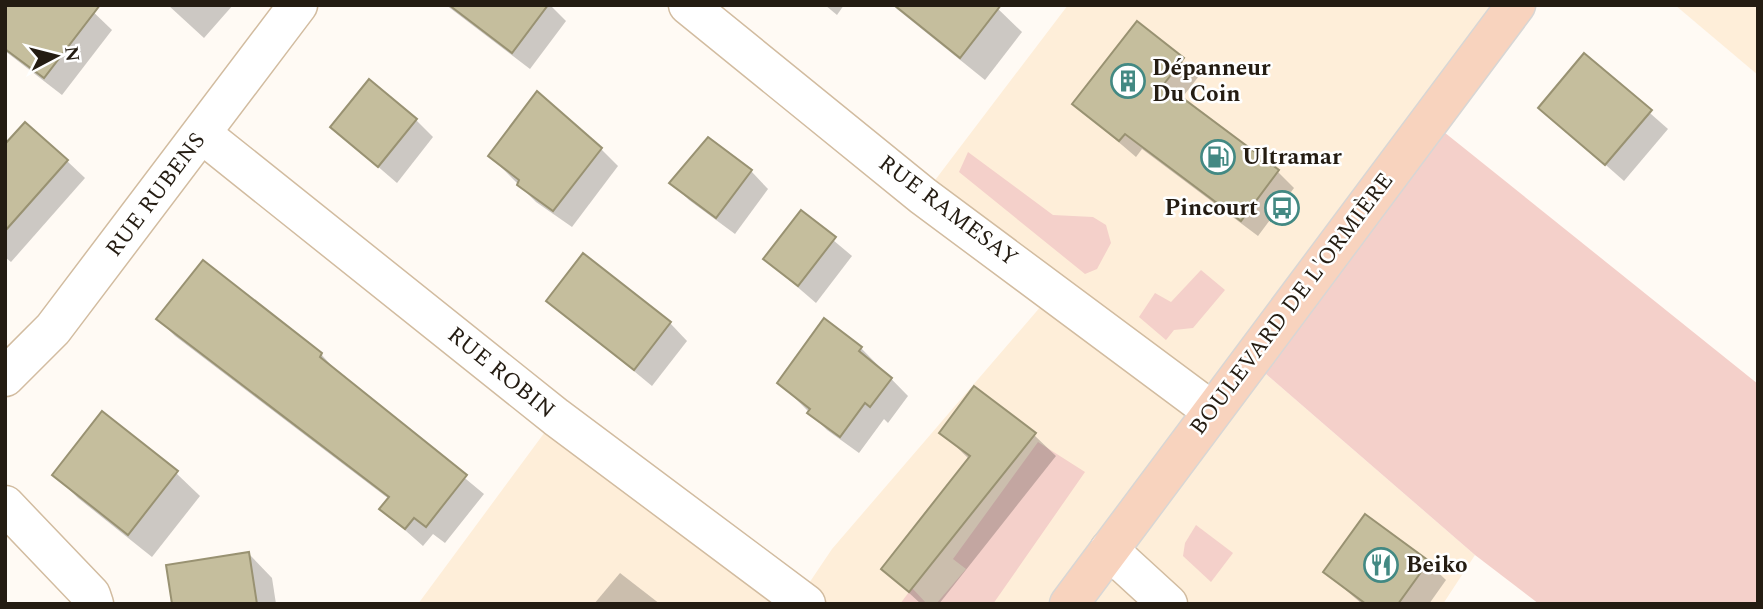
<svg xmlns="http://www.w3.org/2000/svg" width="1763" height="609" font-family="Spectral,serif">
  <rect width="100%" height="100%" fill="#fffaf4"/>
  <g fill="#feeed9">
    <polygon points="1068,5 1516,5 1251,361 1475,555 1443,604 418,604 556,417 799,598 832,549 1054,291 923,196"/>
    <polygon points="1675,5 1758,5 1758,75"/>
  </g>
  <g fill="#f4d0ca">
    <polygon points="1429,120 1758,384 1758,604 1539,604 1475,555 1251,361"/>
    <polygon points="968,152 1053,215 1093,217 1106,225 1111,243 1097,269 1085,274 959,172"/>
    <polygon points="1201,270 1225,290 1193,328 1174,330 1166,340 1139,317 1155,293 1171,302"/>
    <polygon points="1038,442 1085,472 993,604 936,604 966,569 953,559"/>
    <polygon points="1196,525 1233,553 1211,582 1183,556 1185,543"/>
    <polygon points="912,588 927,604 900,604"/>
  </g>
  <g fill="#0003">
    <polygon points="5,5 86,5 112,30 62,95 5,51"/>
    <polygon points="168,5 233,5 204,38"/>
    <polygon points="446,5 550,5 566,21 530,69"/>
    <polygon points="825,5 844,5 837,15"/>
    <polygon points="892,5 994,5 1022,32 985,80"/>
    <polygon points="1138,24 1199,76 1181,99 1278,172 1294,188 1258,236 1142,149 1136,157 1074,104"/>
    <polygon points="1584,55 1668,129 1624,181 1540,107"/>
    <polygon points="416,120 433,137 397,183 332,127"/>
    <polygon points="5,147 67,161 85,178 11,262 5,257"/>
    <polygon points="601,149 618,166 572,227 536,202 490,156"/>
    <polygon points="751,171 768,189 735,234 689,200 672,183"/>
    <polygon points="801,213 852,256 816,303 765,259"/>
    <polygon points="549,301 670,323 687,341 652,386"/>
    <polygon points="158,319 321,354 338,373 484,494 445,543 433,534 423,546 381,509 389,499 175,336"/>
    <polygon points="861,348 908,396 888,423 884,419 859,453 827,430 780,383"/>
    <polygon points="942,433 1034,435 1056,456 939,604 921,604 883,569 969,459"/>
    <polygon points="176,473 200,496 152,557 78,498 54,474"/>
    <polygon points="1366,517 1428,563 1446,580 1429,604 1362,604 1325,572"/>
    <polygon points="249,554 272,578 276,604 174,604"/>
    <polygon points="620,573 660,604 594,604"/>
  </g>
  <g fill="#c5be9d" stroke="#999272" stroke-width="2">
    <polygon points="5,5 100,5 44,78 5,49"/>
    <polygon points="449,5 548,5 512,53"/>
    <polygon points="894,5 1001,5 960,58"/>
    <polygon points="1137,21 1184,58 1164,84 1279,170 1241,221 1125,134 1119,141 1072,104"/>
    <polygon points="1584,53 1652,110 1605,165 1538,108"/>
    <polygon points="369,79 417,119 378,167 330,127"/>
    <polygon points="537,91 602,148 553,211 517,185 519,180 488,156"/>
    <polygon points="25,122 68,160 5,231 5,144"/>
    <polygon points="708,137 752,170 716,218 669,183"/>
    <polygon points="801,210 836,237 798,286 763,259"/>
    <polygon points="583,253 671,322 634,370 546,301"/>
    <polygon points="203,260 322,353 320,357 467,475 426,527 414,518 405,529 379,509 389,497 156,319"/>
    <polygon points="824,318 862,347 859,351 892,378 870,407 865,403 840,437 807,413 810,409 777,383"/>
    <polygon points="974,386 1036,433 909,592 881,569 970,456 939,433"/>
    <polygon points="102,411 178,471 128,535 52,475"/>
    <polygon points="1365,514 1429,561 1398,604 1366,604 1323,572"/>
    <polygon points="249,552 257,604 172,604 166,565"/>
  </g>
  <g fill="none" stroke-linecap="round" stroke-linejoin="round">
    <g stroke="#d2bca0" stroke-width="41">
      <g id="minor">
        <polyline points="688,5 923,196 1212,411"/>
        <polyline points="202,134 556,417 806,604"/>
        <polyline points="5,377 53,329 298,5"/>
        <polyline points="5,505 91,595 94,604"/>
        <polyline points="1109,550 1168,604"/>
      </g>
    </g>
    <g stroke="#d8d6d4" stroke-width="41">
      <polyline id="major" points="1069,604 1516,5"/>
    </g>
    <use href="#minor" stroke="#fff" stroke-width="38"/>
    <use href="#major" stroke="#f8d3be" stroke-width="38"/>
  </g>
  <defs>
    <g id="building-ring" transform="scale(1.75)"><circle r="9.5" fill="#fff" stroke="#438983" stroke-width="1.5"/><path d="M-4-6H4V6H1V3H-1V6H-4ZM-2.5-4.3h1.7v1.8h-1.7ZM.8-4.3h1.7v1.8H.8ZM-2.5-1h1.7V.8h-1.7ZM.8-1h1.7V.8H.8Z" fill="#438983"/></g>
    <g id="fuel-ring" transform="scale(1.75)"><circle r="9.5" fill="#fff" stroke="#438983" stroke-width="1.5"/><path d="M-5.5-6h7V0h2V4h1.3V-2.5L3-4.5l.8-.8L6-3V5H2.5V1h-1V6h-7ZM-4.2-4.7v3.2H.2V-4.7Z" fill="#438983"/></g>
    <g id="bus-ring" transform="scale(1.75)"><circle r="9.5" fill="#fff" stroke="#438983" stroke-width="1.5"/><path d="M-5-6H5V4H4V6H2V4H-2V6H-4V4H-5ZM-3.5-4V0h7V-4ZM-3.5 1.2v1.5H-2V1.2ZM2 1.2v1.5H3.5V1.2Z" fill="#438983"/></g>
    <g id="restaurant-ring" transform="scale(1.75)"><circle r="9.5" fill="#fff" stroke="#438983" stroke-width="1.5"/><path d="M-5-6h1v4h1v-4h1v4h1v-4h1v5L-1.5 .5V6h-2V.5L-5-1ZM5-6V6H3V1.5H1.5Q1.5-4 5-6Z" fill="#438983"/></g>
  </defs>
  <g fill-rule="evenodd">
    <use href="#building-ring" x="1128" y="81"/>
    <use href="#fuel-ring" x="1218" y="157"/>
    <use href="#bus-ring" x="1282" y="208"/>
    <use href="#restaurant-ring" x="1381" y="565"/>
  </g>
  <g text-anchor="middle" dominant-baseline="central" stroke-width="5" stroke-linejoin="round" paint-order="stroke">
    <g font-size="23" font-weight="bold" fill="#241c12" stroke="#fff" text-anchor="start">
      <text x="1152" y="68">Dépanneur<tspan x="1152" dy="26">Du Coin</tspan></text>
      <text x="1242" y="157">Ultramar</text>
      <text x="1258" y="208" text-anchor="end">Pincourt</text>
      <text x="1406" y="565">Beiko</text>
    </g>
    <g font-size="23" fill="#241c12" stroke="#fff">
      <text transform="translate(156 195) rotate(-53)">RUE RUBENS</text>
      <text transform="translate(948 211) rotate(37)">RUE RAMESAY</text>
      <text transform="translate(1292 304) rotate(-53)">BOULEVARD DE L'ORMIÈRE</text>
      <text transform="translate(501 373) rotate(39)">RUE ROBIN</text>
    </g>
  </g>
  <rect width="1763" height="609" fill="none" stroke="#241c12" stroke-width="14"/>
  <g transform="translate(56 56) rotate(83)" stroke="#ffffff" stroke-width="5" paint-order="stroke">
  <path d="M0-5L12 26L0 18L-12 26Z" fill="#241c12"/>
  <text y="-10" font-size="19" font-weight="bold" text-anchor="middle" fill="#241c12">N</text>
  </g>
</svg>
